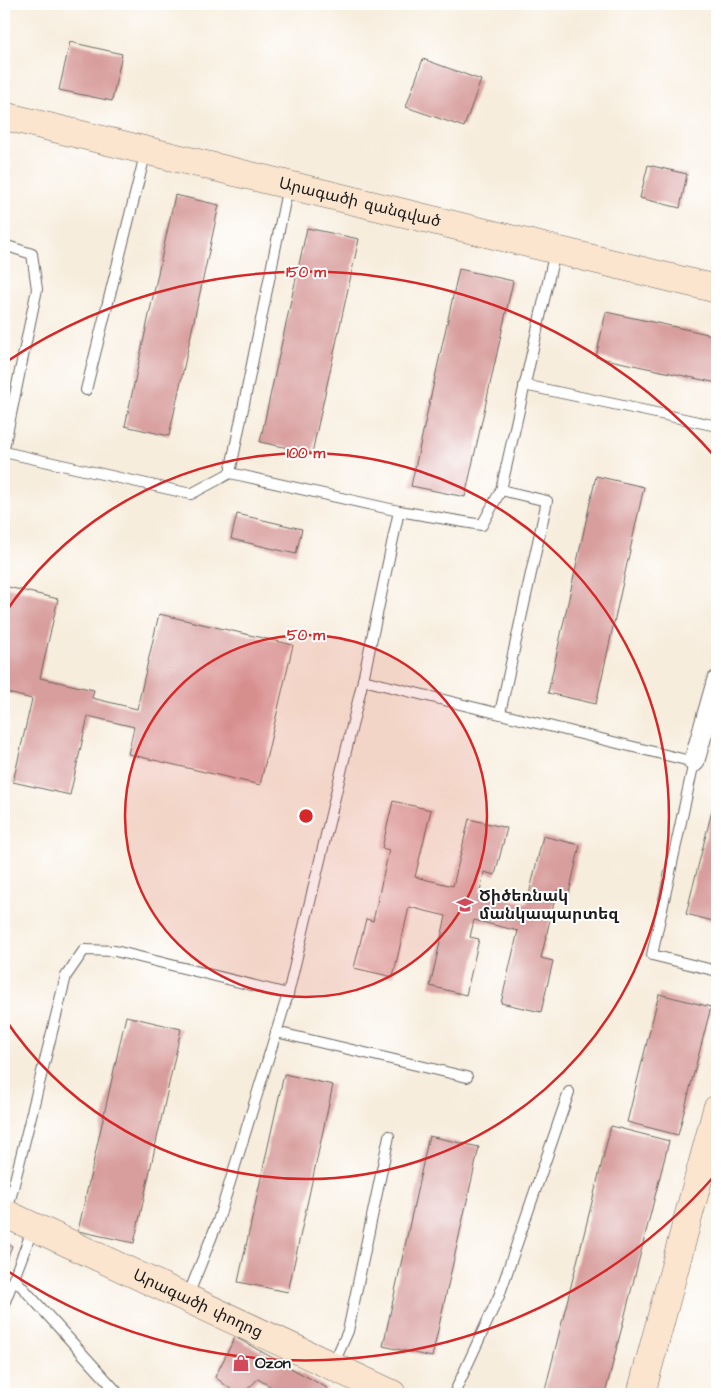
<svg xmlns="http://www.w3.org/2000/svg" width="721" height="1398" font-family="'Architects Daughter','Noto Sans Armenian',sans-serif">
  <rect width="100%" height="100%" fill="#fff"/>
  <filter id="ink" filterUnits="userSpaceOnUse"><feTurbulence type="fractalNoise" baseFrequency=".02" numOctaves="2"/><feDisplacementMap in="SourceGraphic" scale="10" xChannelSelector="R" yChannelSelector="G"/><feConvolveMatrix kernelMatrix="1 2 1 2 8 2 1 2 1" color-interpolation-filters="sRGB"/></filter>
  <filter id="wash" filterUnits="userSpaceOnUse"><feTurbulence type="fractalNoise" baseFrequency=".0096" numOctaves="4" result="noise"/><feDisplacementMap in="SourceGraphic" scale="20" xChannelSelector="R" yChannelSelector="G"/><feGaussianBlur stdDeviation="1.12" result="paint"/><feColorMatrix in="noise" values="0 0 0 0 0 0 0 0 0 0 0 0 0 0 0 0 0 1.4 0 .05"/><feComposite in="paint" operator="in"/></filter>
  <g filter="url(#wash)">
    <rect width="100%" height="100%" fill="#f7eddd"/>
    <g id="blocks">
      <g fill="#d89e9d">
        <polygon points="70,42 122,54 112,101 59,90"/>
        <polygon points="423,59 481,80 464,127 406,107"/>
        <polygon points="648,165 687,174 680,208 640,198"/>
        <polygon points="175,195 219,205 169,436 125,426"/>
        <polygon points="307,228 359,239 312,453 260,442"/>
        <polygon points="459,269 513,281 465,497 411,486"/>
        <polygon points="606,312 717,336 717,383 596,357"/>
        <polygon points="596,476 644,487 596,704 548,693"/>
        <polygon points="237,514 302,529 296,554 231,539"/>
        <polygon points="4,586 58,599 40,678 94,690 92,698 137,709 159,614 293,645 260,785 128,754 134,727 88,716 70,795 13,782 32,699 4,692"/>
        <polygon points="717,791 717,922 686,914"/>
        <polygon points="393,801 431,810 415,877 453,886 469,819 507,828 495,875 484,872 480,892 527,903 543,836 580,845 569,893 557,890 541,958 553,961 541,1012 501,1003 518,931 474,920 470,937 479,939 466,995 430,986 446,916 409,907 393,977 354,968 366,919 373,921 389,850 382,848"/>
        <polygon points="659,994 711,1007 678,1135 627,1122"/>
        <polygon points="126,1016 181,1029 134,1243 78,1231"/>
        <polygon points="284,1074 333,1085 288,1292 238,1282"/>
        <polygon points="611,1126 669,1141 605,1394 544,1394"/>
        <polygon points="429,1136 479,1147 432,1357 383,1346"/>
        <polygon points="4,1242 12,1246 4,1268"/>
        <polygon points="235,1337 327,1388 324,1394 283,1394 258,1379 242,1394 237,1394 215,1377"/>
      </g>
    </g>
  </g>
  <g filter="url(#ink)">
    <use href="#blocks" fill-opacity="0" stroke="#696560" stroke-width="1"/>
    <g fill="none" stroke-linecap="round" stroke-linejoin="round">
      <g stroke="#696560" stroke-width="12">
        <g id="lane">
          <polyline points="4,245 32,254 37,289 4,448"/>
          <polyline points="524,385 717,426"/>
          <polyline points="86,390 146,151"/>
          <polyline points="4,452 191,494 230,473 399,511 482,525 501,490 555,251"/>
          <polyline points="230,473 288,186"/>
          <polyline points="363,680 694,762 652,955 717,971"/>
          <polyline points="500,713 547,501 501,490"/>
          <polyline points="276,1032 467,1077"/>
          <polyline points="7,1212 66,976 84,950 115,951 288,994"/>
          <polyline points="14,1278 119,1394"/>
          <polyline points="187,1298 218,1221 288,994 363,680 399,511"/>
          <polyline points="4,1304 33,1228"/>
          <polyline points="333,1365 348,1331 389,1136"/>
          <polyline points="454,1394 499,1296 569,1092"/>
        </g>
      </g>
      <g stroke="#696560" stroke-width="22">
        <polyline id="street" points="694,762 717,681"/>
      </g>
      <g stroke="#696560" stroke-width="29">
        <g id="secondary">
          <path id="s1" d="M4,116L717,289"/>
          <path id="s2" d="M4,1213L392,1394"/>
          <polyline points="641,1394 717,1109"/>
        </g>
      </g>
      <use href="#lane" stroke="#fff" stroke-width="10"/>
      <use href="#street" stroke="#fff" stroke-width="20"/>
      <use href="#secondary" stroke="#fbe5cf" stroke-width="28"/>
    </g>
  </g>
  <circle cx="306" cy="816" r="181" fill="#d62828" fill-opacity=".12"/>
  <g fill="none" stroke="#d62828" stroke-width="2.5">
    <circle cx="306" cy="816" r="181"/>
    <path d="M5 613A363 363 0 1 1 5 1019"/>
    <path d="M717 1173A544 544 0 0 1 6 1270M6 362A544 544 0 0 1 717 459"/>
  </g>
  <defs>
    <g id="school-bare" transform="scale(1.35)"><path d="M0-5L7-2L0 1L-7-2ZM-4 1L0 2.5L4 1V4Q0 6-4 4Z" fill="#d1495b" stroke="#fff" stroke-width="2.5" paint-order="stroke"/></g>
    <g id="shop-bare" transform="scale(1.35)"><path d="M-5-2.5h2.3a2.7 3.5 0 0 1 5.4 0H5L5.5 6h-11ZM-1.5-2.5h3a1.5 2.3 0 0 0-3 0Z" fill="#d1495b" stroke="#fff" stroke-width="2.5" paint-order="stroke"/></g>
  </defs>
  <g fill-rule="evenodd">
    <use href="#school-bare" x="465" y="905"/>
    <use href="#shop-bare" x="241" y="1363"/>
  </g>
  <g text-anchor="middle" dominant-baseline="central" stroke-width="4" stroke-linejoin="round" paint-order="stroke">
    <g font-size="16" fill="#1c1c1c" stroke="#fff">
      <text stroke="none"><textPath href="#s1" startOffset="366">Արագածի զանգված</textPath></text>
      <text stroke="none"><textPath href="#s2" startOffset="214">Արագածի փողոց</textPath></text>
    </g>
    <g font-size="16" font-weight="bold" fill="#1c1c1c" stroke="#fff" text-anchor="start">
      <text x="479" y="896">Ծիծեռնակ<tspan x="479" dy="18">մանկապարտեզ</tspan></text>
      <text x="255" y="1363">Ozon</text>
    </g>
  </g>
  <circle cx="306" cy="816" r="8" fill="#d62828" stroke="#fff" stroke-width="2.5"/>
  <g font-size="15" text-anchor="middle" font-weight="bold" fill="#d62828" stroke="#fff" stroke-width="4" stroke-linejoin="round" paint-order="stroke">
    <text x="306" y="277">150 m</text>
    <text x="306" y="458">100 m</text>
    <text x="306" y="640">50 m</text>
  </g>
  <rect width="721" height="1398" fill="none" stroke="#fff" stroke-width="20"/>
</svg>
